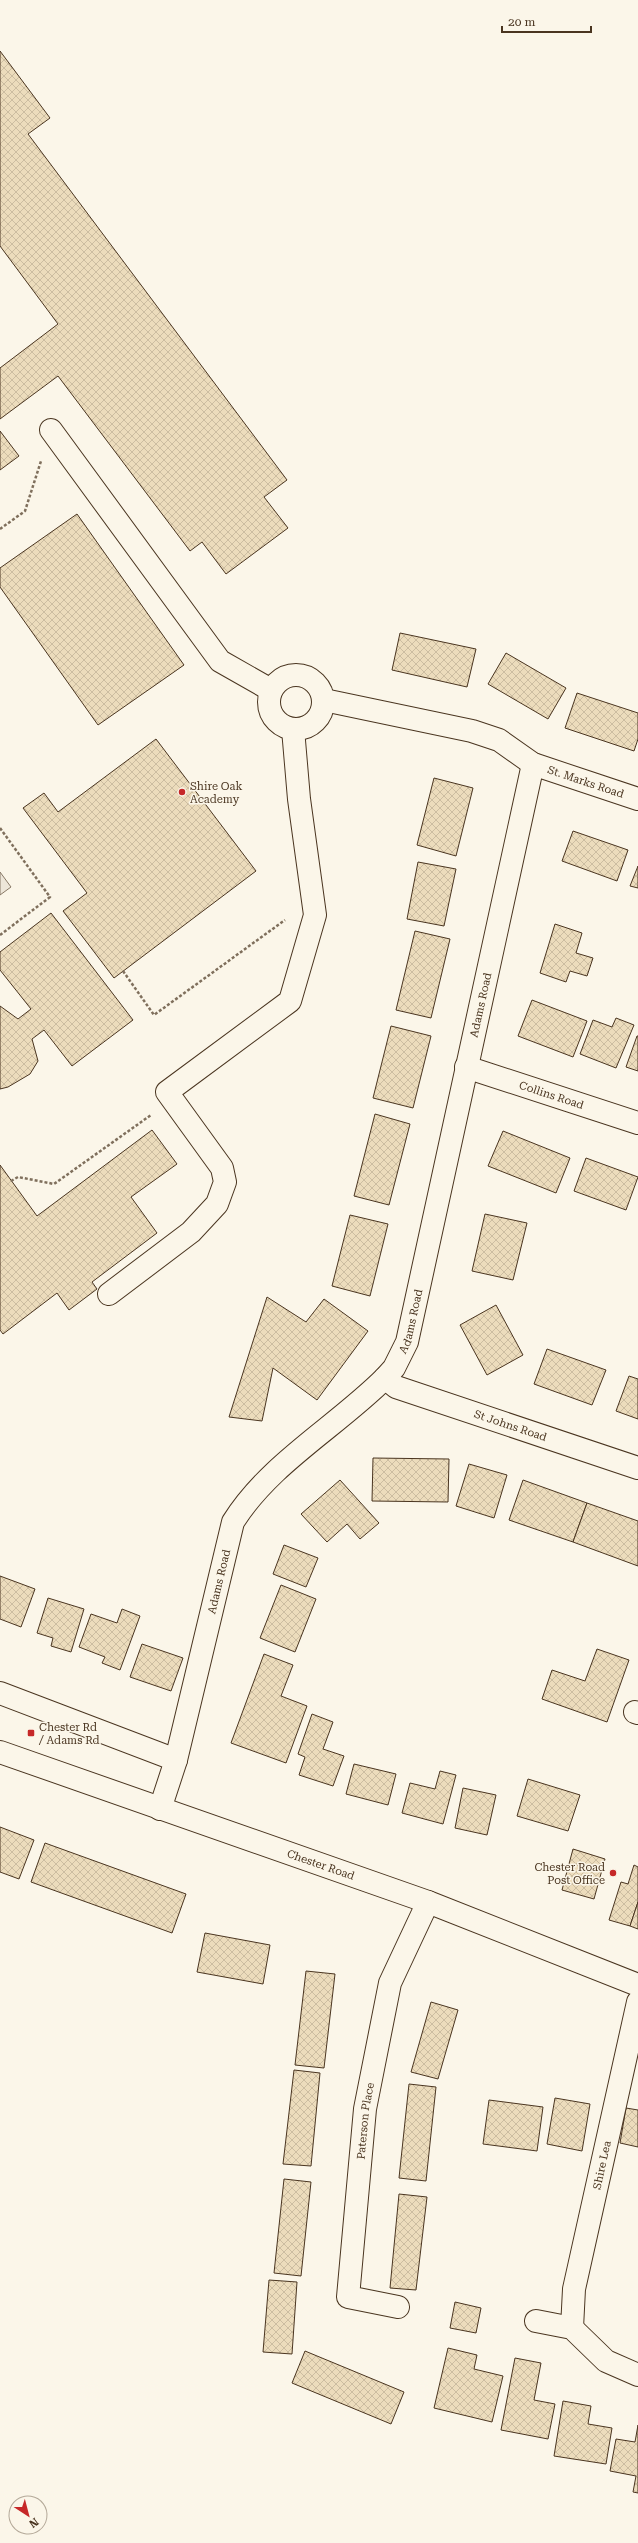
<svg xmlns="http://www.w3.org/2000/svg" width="638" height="2543" font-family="'Roboto Serif',serif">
  <defs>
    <pattern id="building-cross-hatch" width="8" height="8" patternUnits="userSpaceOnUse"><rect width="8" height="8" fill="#ecdcbc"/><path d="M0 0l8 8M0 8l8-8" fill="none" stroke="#ccbda1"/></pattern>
  </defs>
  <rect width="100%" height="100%" fill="#fbf6e9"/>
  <polygon fill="#ede6d9" stroke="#887966" points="0,872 11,887 0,895"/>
  <g fill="url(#building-cross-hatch)" stroke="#4a3520">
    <polygon points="0,51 50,118 28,134 287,480 264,497 288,528 226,574 202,542 190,551 58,376 0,419 0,368 58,324 0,246"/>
    <polygon points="0,431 19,456 0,470"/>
    <polygon points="77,514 184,665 98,725 0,587 0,568"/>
    <polygon points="400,633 476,649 467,687 392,670"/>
    <polygon points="506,653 566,688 548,719 488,684"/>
    <polygon points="577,693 638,713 638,739 634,751 565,728"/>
    <polygon points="156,739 256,871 114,978 63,911 87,893 23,808 44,793 58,812"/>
    <polygon points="434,778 473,788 456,856 417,845"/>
    <polygon points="573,831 628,850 617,881 562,861"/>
    <polygon points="418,862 456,869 444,926 407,919"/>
    <polygon points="638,866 638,888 630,886"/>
    <polygon points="51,913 133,1020 72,1066 44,1030 32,1039 38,1061 30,1074 8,1087 0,1089 0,1006 18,1019 31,1009 0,970 0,952"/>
    <polygon points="555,924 582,933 576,953 593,958 587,976 570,971 566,982 540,973"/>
    <polygon points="415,931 450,939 431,1018 396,1010"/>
    <polygon points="532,1000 587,1021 573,1057 518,1036"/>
    <polygon points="616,1018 634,1025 616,1068 580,1054 593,1020 612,1027"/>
    <polygon points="391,1026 431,1036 413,1108 373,1098"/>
    <polygon points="637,1036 638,1036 638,1071 626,1067"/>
    <polygon points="375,1114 410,1124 389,1205 354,1196"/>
    <polygon points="152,1130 177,1164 131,1197 157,1233 92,1282 97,1289 69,1310 57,1293 3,1334 0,1330 0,1165 37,1216"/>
    <polygon points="503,1131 570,1158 556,1193 488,1166"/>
    <polygon points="586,1158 638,1177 626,1210 574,1191"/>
    <polygon points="485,1214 527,1223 513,1280 472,1271"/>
    <polygon points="350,1215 388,1224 370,1296 332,1286"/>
    <polygon points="267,1297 306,1322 324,1299 368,1331 317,1400 273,1368 262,1421 229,1417"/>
    <polygon points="496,1305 523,1355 487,1375 460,1325"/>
    <polygon points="547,1349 606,1370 592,1405 534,1384"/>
    <polygon points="629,1376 638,1379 638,1419 616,1411"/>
    <polygon points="373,1458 449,1459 448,1502 372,1501"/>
    <polygon points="469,1464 507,1475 494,1518 456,1506"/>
    <polygon points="340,1480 379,1523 360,1539 347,1524 327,1542 301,1514"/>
    <polygon points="523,1480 587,1503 573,1542 509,1520"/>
    <polygon points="587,1503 638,1521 638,1566 573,1542"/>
    <polygon points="284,1545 318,1558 306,1587 273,1574"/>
    <polygon points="0,1576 35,1589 21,1627 0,1619"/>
    <polygon points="281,1585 316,1599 295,1652 260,1638"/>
    <polygon points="48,1598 84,1609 71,1652 51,1646 53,1638 37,1633"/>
    <polygon points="122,1609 140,1616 120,1670 102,1663 105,1657 79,1647 91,1614 117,1623"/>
    <polygon points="142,1644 183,1658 171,1691 130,1677"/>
    <polygon points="597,1649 629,1660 607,1722 542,1699 552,1670 585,1681"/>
    <polygon points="264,1654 293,1665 281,1696 307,1706 286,1763 231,1743"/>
    <polygon points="312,1714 333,1722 323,1749 344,1756 333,1786 299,1775 305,1757 298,1754"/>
    <polygon points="354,1764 396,1774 388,1805 346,1794"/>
    <polygon points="440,1771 456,1775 443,1824 402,1813 410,1783 435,1789"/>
    <polygon points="528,1779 580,1795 568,1831 517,1816"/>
    <polygon points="463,1788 496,1795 487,1835 455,1828"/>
    <polygon points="0,1827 34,1840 19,1879 0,1872"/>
    <polygon points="45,1843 186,1894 172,1933 31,1882"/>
    <polygon points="573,1849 605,1859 594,1899 562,1890"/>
    <polygon points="634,1865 638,1867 638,1902 630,1926 609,1920 621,1882 628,1884"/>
    <polygon points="638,1902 638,1929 630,1926"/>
    <polygon points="205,1933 270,1945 263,1984 197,1972"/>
    <polygon points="306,1971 335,1974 324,2068 295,2065"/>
    <polygon points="431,2002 458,2010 438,2079 411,2072"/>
    <polygon points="294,2070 320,2073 311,2166 283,2164"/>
    <polygon points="409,2084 436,2087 426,2181 399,2178"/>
    <polygon points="555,2098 590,2104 582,2151 547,2144"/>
    <polygon points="489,2100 543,2107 537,2151 483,2144"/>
    <polygon points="626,2108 638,2110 638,2147 620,2143"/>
    <polygon points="284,2179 311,2182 301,2276 274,2273"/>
    <polygon points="399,2194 427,2197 416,2290 390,2288"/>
    <polygon points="269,2280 297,2282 292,2354 263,2352"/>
    <polygon points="455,2302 481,2308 476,2333 450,2328"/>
    <polygon points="448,2348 477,2355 474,2369 503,2376 492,2422 434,2408"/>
    <polygon points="305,2351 404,2392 391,2424 292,2383"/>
    <polygon points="515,2358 541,2363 534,2400 555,2404 548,2439 501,2430"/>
    <polygon points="563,2401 591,2406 588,2424 612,2428 606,2464 554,2456"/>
    <polygon points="638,2425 638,2493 633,2492 636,2476 610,2471 616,2439 635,2442"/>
  </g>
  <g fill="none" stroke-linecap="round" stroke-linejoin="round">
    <g stroke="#4a3520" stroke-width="24">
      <g id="minor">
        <polyline points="51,430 220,661 271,690"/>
        <circle cx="296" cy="702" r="27"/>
        <path id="s1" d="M324,700L472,731L499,740L533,764L638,799"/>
        <path id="s2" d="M466,1067L638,1123"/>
        <polyline points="109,1294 191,1232 217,1204 225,1182 222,1168 167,1092 290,1001 315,915 299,799 293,729"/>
        <path id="s3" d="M385,1378L396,1387L638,1468"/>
        <polyline points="0,1693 176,1760"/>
        <polyline points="635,1712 638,1713"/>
        <path id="s4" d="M160,1809L176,1760L233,1522C270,1463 336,1427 385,1378L394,1368L407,1342L533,764"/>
        <path id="s5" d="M398,2307L348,2297L365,2109L390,1983L428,1902"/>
        <polyline points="536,2321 572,2328 606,2361 638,2375"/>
        <path id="s6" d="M572,2328L574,2289L638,2002"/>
      </g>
    </g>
    <g stroke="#4a3520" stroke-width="24">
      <g id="highway">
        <path id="s7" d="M0,1752L428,1902L638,1985"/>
      </g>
    </g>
    <g stroke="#7f6f5c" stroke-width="2.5" stroke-dasharray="3 2" stroke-linecap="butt">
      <polyline points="0,529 25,511 41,461"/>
      <polyline points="0,828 50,897 0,935"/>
      <polyline points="123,971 154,1015 285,920"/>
      <polyline points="11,1181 18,1177 54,1184 151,1115"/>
    </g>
    <use href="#minor" stroke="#fbf6e9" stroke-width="22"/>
    <use href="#highway" stroke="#fbf6e9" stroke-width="22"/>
  </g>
  <g fill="#c62828" stroke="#fbf6e9" stroke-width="1.5">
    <circle cx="182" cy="792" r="4"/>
    <rect x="27" y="1729" width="8" height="8" rx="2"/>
    <circle cx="613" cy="1873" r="4"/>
  </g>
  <g text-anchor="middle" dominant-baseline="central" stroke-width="3" stroke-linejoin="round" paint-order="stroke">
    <g font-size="11" fill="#4a3520" stroke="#fbf6e9">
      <text stroke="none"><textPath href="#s1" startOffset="277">St. Marks Road</textPath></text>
      <text stroke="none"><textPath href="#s4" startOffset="894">Adams Road</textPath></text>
      <text stroke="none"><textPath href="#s2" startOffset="90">Collins Road</textPath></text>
      <text stroke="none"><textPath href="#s4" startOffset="570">Adams Road</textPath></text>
      <text stroke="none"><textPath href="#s3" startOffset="135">St Johns Road</textPath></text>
      <text stroke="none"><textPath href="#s4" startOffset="235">Adams Road</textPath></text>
      <text stroke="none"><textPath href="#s7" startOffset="340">Chester Road</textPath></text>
      <text stroke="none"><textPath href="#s5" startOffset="228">Paterson Place</textPath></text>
      <text stroke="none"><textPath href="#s6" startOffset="166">Shire Lea</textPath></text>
    </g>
    <g font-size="11" fill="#4a3520" stroke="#fbf6e9" text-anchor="start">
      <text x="190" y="786">Shire Oak<tspan x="190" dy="13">Academy</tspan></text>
      <text x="39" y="1727">Chester Rd<tspan x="39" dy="13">/ Adams Rd</tspan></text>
      <text x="605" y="1867" text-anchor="end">Chester Road<tspan x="605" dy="13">Post Office</tspan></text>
    </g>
  </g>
  <g transform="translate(28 2515) rotate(144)"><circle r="19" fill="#fbf6e9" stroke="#b4a999"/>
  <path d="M0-3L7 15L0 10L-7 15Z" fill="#c62828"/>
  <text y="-6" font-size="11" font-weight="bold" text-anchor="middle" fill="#4a3520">N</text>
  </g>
  <path d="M502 26v6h89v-6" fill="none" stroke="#4a3520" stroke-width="2"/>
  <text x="508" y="26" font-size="12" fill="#4a3520" stroke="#fbf6e9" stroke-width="3" paint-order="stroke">20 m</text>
</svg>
